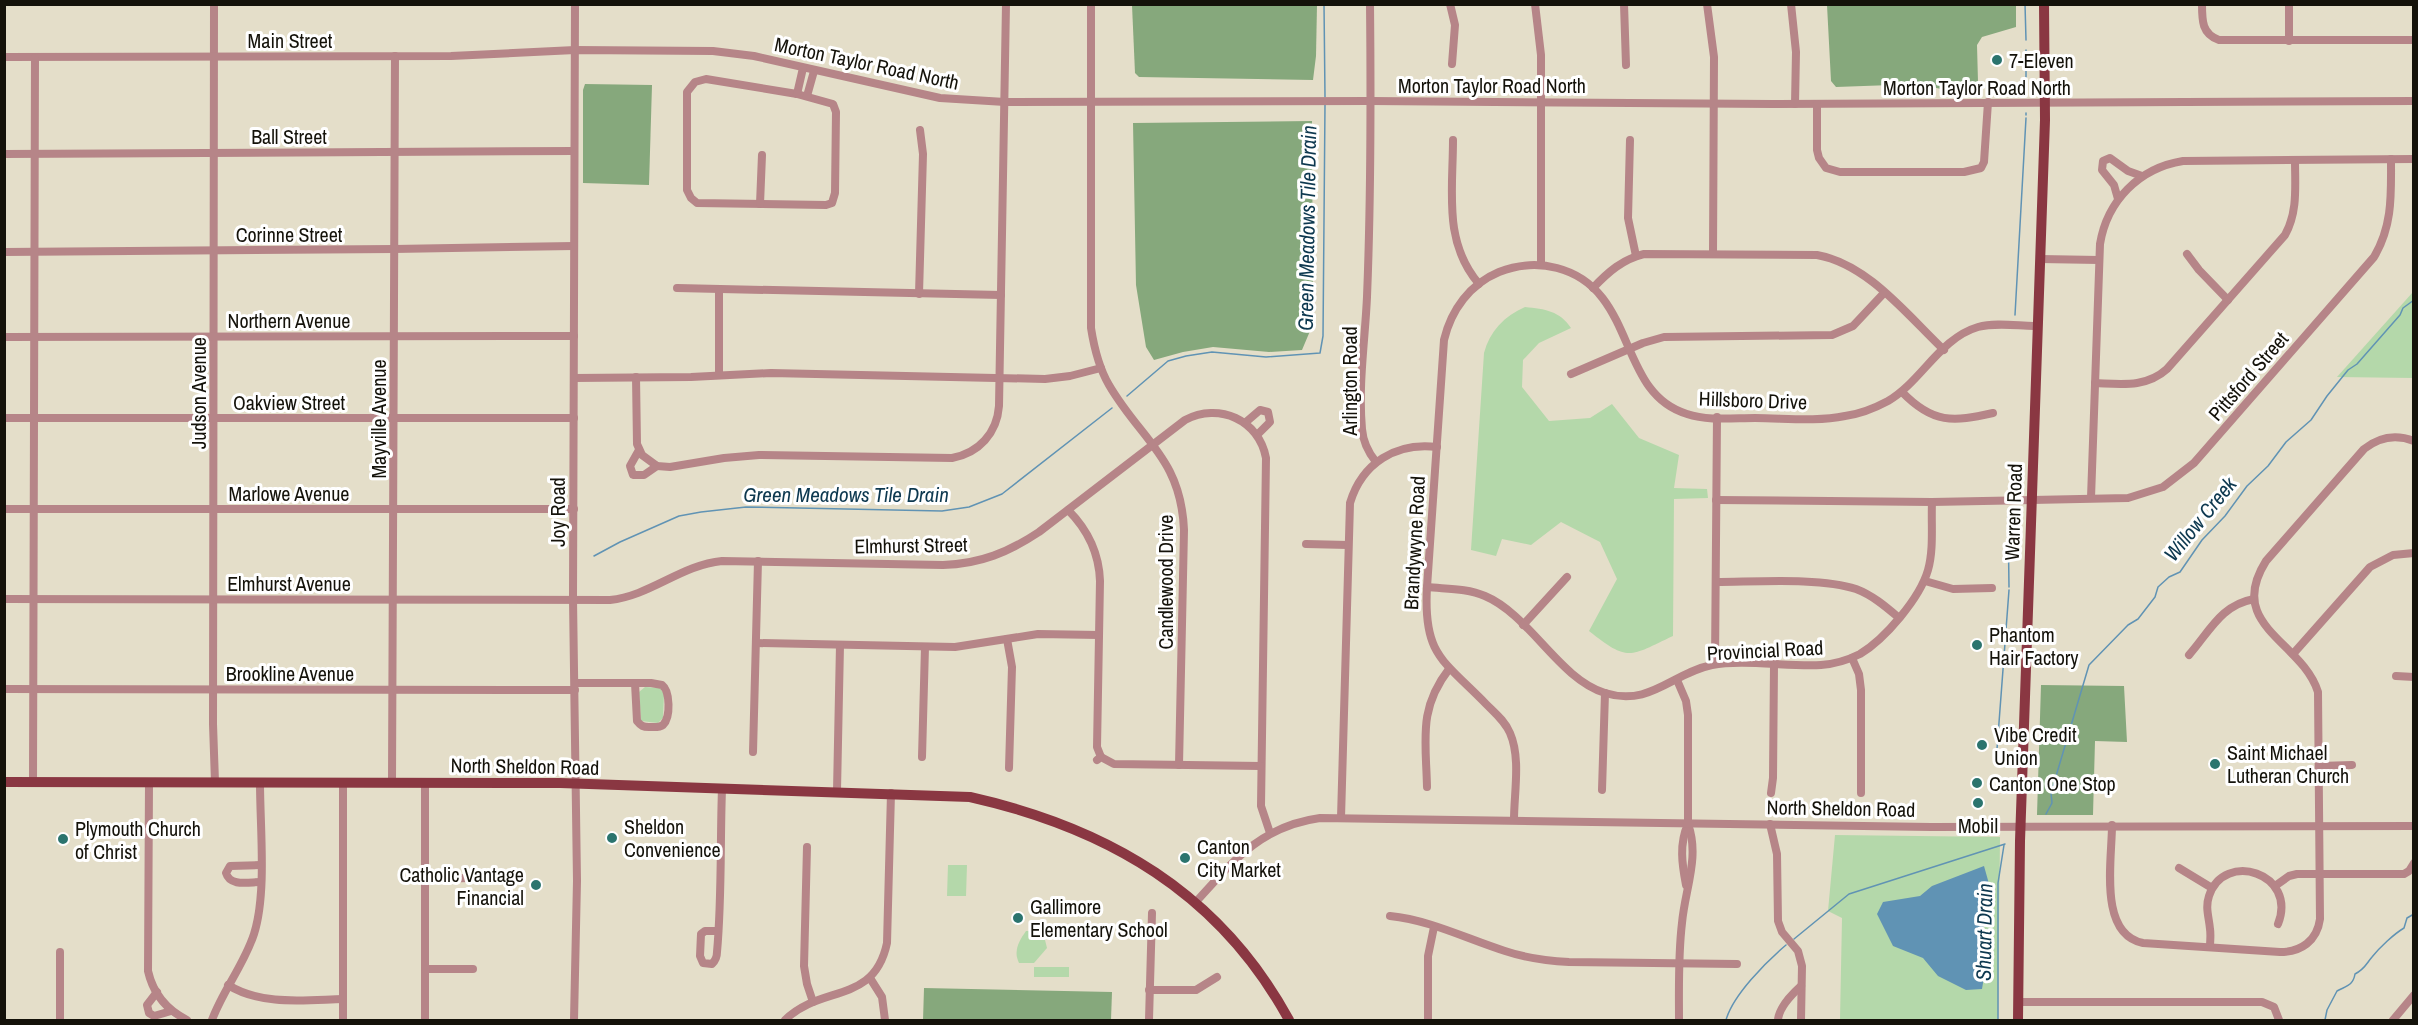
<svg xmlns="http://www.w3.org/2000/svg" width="2418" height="1025" font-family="'Archivo Narrow',sans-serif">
  <rect width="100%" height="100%" fill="#e4dec9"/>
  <g fill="#b4d8aa">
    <polygon points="2413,292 2413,378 2337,377"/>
    <path d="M1525,307C1545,309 1560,311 1571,328L1539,343L1523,360L1522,387L1549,421L1590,418L1612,404L1639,438L1679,455L1674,488L1707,489L1708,498L1674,499L1673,636C1630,656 1629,663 1589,631L1617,579L1600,542L1561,522L1531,545L1502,539L1496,556L1471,550L1484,353C1490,331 1504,316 1525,307Z"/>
    <polygon points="645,687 660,688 664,694 663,718 658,723 641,721 639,692"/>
    <polygon points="1835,835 2000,837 1998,1020 1840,1020 1842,918 1828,911"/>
    <polygon points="948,865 967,865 966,896 947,896"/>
    <path d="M1026,931H1033L1045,940L1047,948L1034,963H1019C1013,951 1019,941 1026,931Z"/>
    <rect x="1034" y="967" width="35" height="10"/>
  </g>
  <g fill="#86a87c">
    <polygon points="1132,5 1317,5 1316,56 1313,80 1139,77 1135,73"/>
    <polygon points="1827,5 2016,5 2016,27 1982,37 1977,45 1978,82 1974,87 1941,89 1919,84 1836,87 1831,81"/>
    <polygon points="585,84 652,85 649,185 583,183 583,90"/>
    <polygon points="1312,121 1313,312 1310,331 1302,350 1269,352 1213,347 1183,352 1154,360 1146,347 1136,285 1133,123"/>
    <polygon points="2041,685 2124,686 2127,742 2095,741 2093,815 2037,815"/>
    <polygon points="924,988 1112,992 1111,1020 923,1020"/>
  </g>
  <polygon fill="#6093b4" points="1984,866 1991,891 1980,943 1986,965 1982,989 1966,990 1938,976 1923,958 1893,946 1877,914 1883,902 1920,896 1932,886"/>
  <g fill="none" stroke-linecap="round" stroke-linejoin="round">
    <g stroke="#6093b4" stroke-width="1.5">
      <polyline points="1324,4 1325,97"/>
      <polyline points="2025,4 2026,40"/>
      <polyline points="2026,50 2026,84"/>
      <polyline points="2026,115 2026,113"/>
      <polyline points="2015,315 2026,118"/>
      <polyline points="1127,396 1168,361 1186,356 1212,352 1266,357 1320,353 1323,336 1325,104"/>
      <polyline points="2008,513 2009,587"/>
      <polyline points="594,556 620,542 679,516 701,512 746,507 942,511 969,507 1002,494 1112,408"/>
      <polyline points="1997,749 2009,590"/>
      <polyline points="2046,814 2052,803 2051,793 2089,665 2128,625 2138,619 2155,597 2158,587 2169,577 2180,572 2202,540 2225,516 2247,486 2268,466 2286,442 2311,420 2327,396 2348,370 2357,364 2400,315 2403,308 2414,300"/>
      <polyline points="1794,939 1849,894 2005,844"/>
      <path d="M1726,1020C1733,995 1766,962 1786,945"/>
      <polyline points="1998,1020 1998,883 2004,845"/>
      <path d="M2325,1020L2327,1010L2337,991C2346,986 2353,986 2355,974C2365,969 2366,964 2372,957C2380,947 2394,934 2404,928L2407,918L2414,914"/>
    </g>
    <g stroke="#b68588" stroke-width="8">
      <polyline points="214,4 213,724 215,782"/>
      <path d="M1091,4V328C1094,347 1099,368 1109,385C1141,440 1181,458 1184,530L1179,765"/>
      <path d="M1370,4C1371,102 1371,199 1367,297C1365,341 1358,385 1362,429C1363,442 1368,452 1376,462"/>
      <polyline points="1450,4 1455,25 1452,64"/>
      <polyline points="1535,4 1541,55 1541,265"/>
      <polyline points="1624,4 1626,65"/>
      <polyline points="1707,4 1714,57 1713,253"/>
      <polyline points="1791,4 1796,52 1795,104"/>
      <path d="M2202,4C2202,21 2202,34 2219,40H2414"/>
      <polyline points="2289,41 2289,4"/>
      <polyline points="4,57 451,56 575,50 713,51 754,56 940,98 1005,102 1371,101 1772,104 2414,101"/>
      <polygon points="706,79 797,94 833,104 836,112 835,193 832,203 826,205 697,203 691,198 687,190 687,92 695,82"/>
      <polyline points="797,94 803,68"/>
      <polyline points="807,96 814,71"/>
      <polyline points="1817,104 1817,150 1819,158 1826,168 1840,172 1964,172 1981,168 1984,162 1988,102"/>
      <path d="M1453,140C1453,191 1443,242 1479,284"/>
      <polyline points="1630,140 1628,218 1636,256"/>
      <polyline points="4,154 574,151"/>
      <polyline points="2118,199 2114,185 2102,170 2103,161 2110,158 2128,171 2142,176"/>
      <polyline points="760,204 762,155"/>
      <polyline points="4,252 394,249 574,246"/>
      <polyline points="2187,254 2199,270 2228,300"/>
      <polyline points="2040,259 2099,260"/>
      <polyline points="677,288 1001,295"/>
      <path d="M1593,288C1608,272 1623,259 1644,254L1817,255C1868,264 1907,315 1944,350"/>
      <polyline points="919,294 923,154 920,130"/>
      <polyline points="4,337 574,336"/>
      <polyline points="1571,374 1643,343 1664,337 1832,335 1853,326 1884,293"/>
      <polyline points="719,375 719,289"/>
      <path d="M636,377L637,444L642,455L657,466L670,467L724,458L759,455L952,458C979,453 997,433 999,406L1006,4"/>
      <polyline points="574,378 691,377 771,373 1045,379 1070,376 1101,368"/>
      <path d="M2095,383C2121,384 2146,388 2167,369L2285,235C2298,212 2295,186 2295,160"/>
      <path d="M1902,392C1933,424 1953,422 1993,413"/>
      <polyline points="4,418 574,418"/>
      <polyline points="1246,422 1260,410 1268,412 1270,422 1257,435"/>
      <polyline points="639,450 630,466 633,475 644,475 657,466"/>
      <path d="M2091,498L2100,244C2107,201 2139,168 2183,161L2414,159"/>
      <path d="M1716,500L1932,502L2128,498L2163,487L2194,463L2374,257C2393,225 2391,194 2391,159"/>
      <polyline points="4,509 574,509"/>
      <path d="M1068,510C1088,530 1099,552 1100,581L1097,747L1101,757"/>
      <polyline points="1306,544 1348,545"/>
      <polyline points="1925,581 1953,589 1992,588"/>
      <path d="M1716,582C1754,582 1821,577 1856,589C1872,595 1885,606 1898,617"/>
      <path d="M1427,587C1446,589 1467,588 1485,596C1530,615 1559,679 1605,693C1650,707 1672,673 1712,665C1743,659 1788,667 1821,665C1835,664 1848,660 1860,654C1885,639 1920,598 1928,570C1934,549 1931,524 1932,502"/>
      <path d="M4,599L610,600C650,596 681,565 722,561L943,565C980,564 1009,552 1039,532L1185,420C1219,402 1259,420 1266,458L1261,806L1270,833"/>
      <polyline points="1523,625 1567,577"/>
      <polyline points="1007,639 1012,667 1009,768"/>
      <polyline points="756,643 955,647 1038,634 1099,635"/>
      <polyline points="2293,654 2370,567 2393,555 2414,553"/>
      <path d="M2189,655C2210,631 2221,605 2254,599"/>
      <polyline points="1852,658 1859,674 1861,690 1861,793"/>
      <polyline points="1715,664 1717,417"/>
      <polyline points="2396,676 2414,677"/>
      <path d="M1677,680L1686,701L1688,715V824C1700,857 1685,889 1682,923C1678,956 1679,988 1679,1020"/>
      <path d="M575,683H651L662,685C670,691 671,717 663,725C659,728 654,727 649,727C643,727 641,726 637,721L635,683"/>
      <polyline points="4,689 575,690"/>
      <polyline points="753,752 758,561"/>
      <polyline points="922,757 925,647"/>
      <polyline points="1097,760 1101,757 1114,764 1261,766"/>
      <polyline points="2320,766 2352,765"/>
      <polyline points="392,782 395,56"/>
      <polyline points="425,782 425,1020"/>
      <polyline points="33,783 35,58"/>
      <path d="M149,783L148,971C153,993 167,1010 187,1020"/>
      <path d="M1427,787C1426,740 1418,709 1449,669"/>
      <polyline points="1602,790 1605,693"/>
      <polyline points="837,791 840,645"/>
      <polyline points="1771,793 1773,778 1774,665"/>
      <path d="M1341,818L1350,503C1362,463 1396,442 1437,447"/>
      <path d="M1514,820C1514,793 1521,758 1510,733C1505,721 1495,713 1486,704C1443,660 1423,655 1427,587L1444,340C1451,310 1470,284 1499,272C1517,265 1538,263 1557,268C1638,289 1616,393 1687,414C1708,421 1733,418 1755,418C1784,418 1816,422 1845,416C1860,414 1875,408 1888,401C1921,382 1940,338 1978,327C1996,322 2018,326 2037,326"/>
      <polyline points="1770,824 1777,854 1778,921 1782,932 1798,951 1802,966 1801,1020"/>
      <path d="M2112,825C2112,860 2098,934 2143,943L2280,952C2301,952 2317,941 2320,919L2318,692C2302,641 2225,626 2266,561L2364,449C2379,437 2396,434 2414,441"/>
      <polyline points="807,847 804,966 807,984 813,1002"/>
      <path d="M260,865L230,866L226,873C230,887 249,882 261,882"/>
      <polyline points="2179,868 2212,888"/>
      <polyline points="426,879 472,878"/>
      <path d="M1686,885C1682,864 1679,844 1688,824"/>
      <polyline points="2275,886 2289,876 2297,874 2404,874 2409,871 2414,863"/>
      <path d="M1195,903C1233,861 1261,826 1320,818L1931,827L2414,826"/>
      <path d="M1390,916C1430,920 1467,939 1505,951C1526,958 1547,961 1569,962L1737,964"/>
      <path d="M718,931H705L701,934L700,956L703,963L712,964C716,960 717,957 717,952C722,898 720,843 722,789"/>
      <path d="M2210,947C2210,941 2211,935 2210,929C2209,917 2205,908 2209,896C2224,850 2298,873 2278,924"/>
      <polyline points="425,969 473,969"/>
      <polyline points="870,978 882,997 885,1020"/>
      <path d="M228,985C262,1006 305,1000 343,999"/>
      <polyline points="1149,990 1196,990 1217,977"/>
      <polyline points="157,992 147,1005 149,1013 154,1016 171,1011"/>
      <polyline points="2018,1002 2262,1002 2274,1007 2279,1020"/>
      <polyline points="60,1020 60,952"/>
      <path d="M212,1020C223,990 244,965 254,934C267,893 260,828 260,783"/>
      <polyline points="343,1020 343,782"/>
      <polyline points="574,1020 577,881 573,599 575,4"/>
      <path d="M785,1020C821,984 874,1005 887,943L891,793"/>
      <polyline points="1149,1020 1152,913"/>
      <polyline points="1428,1020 1428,956 1434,927"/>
      <path d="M1778,1020C1779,1007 1791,995 1801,986"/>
      <polyline points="2393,1020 2414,995"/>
    </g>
    <g stroke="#8a3742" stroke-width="10">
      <path d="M4,782L560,783L970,797C1108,828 1220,893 1289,1020"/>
      <polyline points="2018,1020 2020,841 2045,120 2044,4"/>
    </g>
  </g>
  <g fill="#2b746e" stroke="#fff" stroke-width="2">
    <circle cx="1997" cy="60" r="6"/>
    <circle cx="1977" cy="645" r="6"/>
    <circle cx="1982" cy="745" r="6"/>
    <circle cx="2215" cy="764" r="6"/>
    <circle cx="1977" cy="783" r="6"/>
    <circle cx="1978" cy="803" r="6"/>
    <circle cx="612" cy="838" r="6"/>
    <circle cx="63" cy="839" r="6"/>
    <circle cx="1185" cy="858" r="6"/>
    <circle cx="536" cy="885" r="6"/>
    <circle cx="1018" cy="918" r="6"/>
  </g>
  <g text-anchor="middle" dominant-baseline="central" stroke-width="6" stroke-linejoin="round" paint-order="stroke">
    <g font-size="20" fill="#14120a" stroke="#fff">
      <text x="290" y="40">Main Street</text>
      <text transform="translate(867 63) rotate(12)">Morton Taylor Road North</text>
      <text x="1492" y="85">Morton Taylor Road North</text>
      <text x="1977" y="87">Morton Taylor Road North</text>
      <text x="289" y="136">Ball Street</text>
      <text x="289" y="234">Corinne Street</text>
      <text x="289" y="320">Northern Avenue</text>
      <text transform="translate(2248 376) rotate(-49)">Pittsford Street</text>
      <text transform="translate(1349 381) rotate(-90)">Arlington Road</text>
      <text transform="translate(198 393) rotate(-90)">Judson Avenue</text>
      <text transform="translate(1753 400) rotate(2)">Hillsboro Drive</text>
      <text x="289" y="402">Oakview Street</text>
      <text transform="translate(378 419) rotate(-90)">Mayville Avenue</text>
      <text x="289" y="493">Marlowe Avenue</text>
      <text transform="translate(557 512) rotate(-90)">Joy Road</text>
      <text transform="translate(2013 512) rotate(-88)">Warren Road</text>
      <text transform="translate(1414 543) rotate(-87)">Brandywyne Road</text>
      <text transform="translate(911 545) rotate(-1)">Elmhurst Street</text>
      <text transform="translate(1165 582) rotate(-90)">Candlewood Drive</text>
      <text x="289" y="583">Elmhurst Avenue</text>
      <text transform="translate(1765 650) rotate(-3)">Provincial Road</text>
      <text x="290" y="673">Brookline Avenue</text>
      <text transform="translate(525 766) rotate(1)">North Sheldon Road</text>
      <text transform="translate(1841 808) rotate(1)">North Sheldon Road</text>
    </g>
    <g font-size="20" fill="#14120a" stroke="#fff" text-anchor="start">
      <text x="2009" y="60">7-Eleven</text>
      <text x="1989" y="634">Phantom<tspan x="1989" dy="23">Hair Factory</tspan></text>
      <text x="1994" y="734">Vibe Credit<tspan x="1994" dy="23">Union</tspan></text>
      <text x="2227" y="752">Saint Michael<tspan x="2227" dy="23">Lutheran Church</tspan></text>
      <text x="1989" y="783">Canton One Stop</text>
      <text x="1978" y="825" text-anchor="middle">Mobil</text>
      <text x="624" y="826">Sheldon<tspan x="624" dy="23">Convenience</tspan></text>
      <text x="75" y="828">Plymouth Church<tspan x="75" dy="23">of Christ</tspan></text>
      <text x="1197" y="846">Canton<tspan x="1197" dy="23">City Market</tspan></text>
      <text x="524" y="874" text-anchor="end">Catholic Vantage<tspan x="524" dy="23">Financial</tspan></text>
      <text x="1030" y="906">Gallimore<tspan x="1030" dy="23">Elementary School</tspan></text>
    </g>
    <g font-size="21" font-style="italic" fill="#0d384f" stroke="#fff">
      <text transform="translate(1307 228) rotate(-89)">Green Meadows Tile Drain</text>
      <text x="846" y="494">Green Meadows Tile Drain</text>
      <text transform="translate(2200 519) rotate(-51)">Willow Creek</text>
      <text transform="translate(1984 932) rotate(-89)">Shuart Drain</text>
    </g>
  </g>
  <rect width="2418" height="1025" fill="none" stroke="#14120a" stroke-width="12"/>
</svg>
